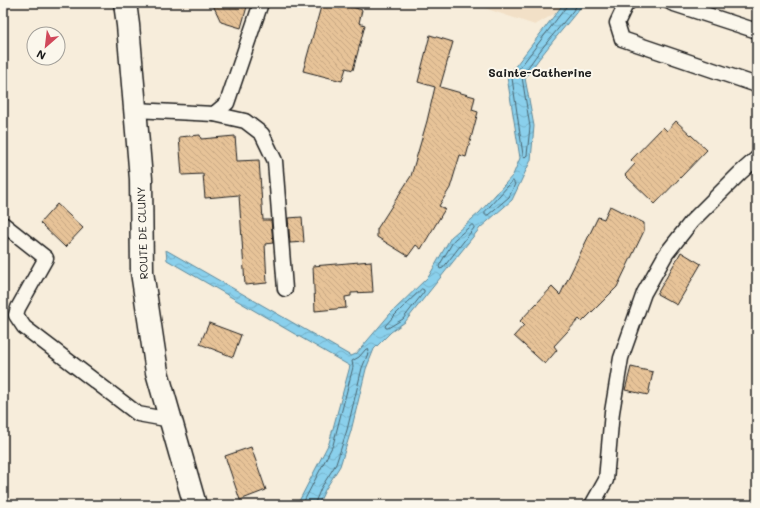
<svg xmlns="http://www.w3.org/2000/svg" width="760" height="508" font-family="Mali,sans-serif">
  <defs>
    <pattern id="water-waves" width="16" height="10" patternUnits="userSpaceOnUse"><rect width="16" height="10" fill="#8ad0ec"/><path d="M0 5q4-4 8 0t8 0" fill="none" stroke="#76b2ca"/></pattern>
    <pattern id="building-back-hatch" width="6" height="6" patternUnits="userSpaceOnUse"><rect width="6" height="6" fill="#e7c398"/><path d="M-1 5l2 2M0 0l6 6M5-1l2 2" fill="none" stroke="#c6a782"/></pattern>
  </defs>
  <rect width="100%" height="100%" fill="#f7eddb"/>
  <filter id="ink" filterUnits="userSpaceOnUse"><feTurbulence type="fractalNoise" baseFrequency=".025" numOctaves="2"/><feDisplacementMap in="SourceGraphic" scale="8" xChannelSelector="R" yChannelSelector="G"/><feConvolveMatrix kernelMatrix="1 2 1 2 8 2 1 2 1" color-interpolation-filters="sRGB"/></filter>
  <g filter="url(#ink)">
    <polygon fill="#f2e0c7" points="469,3 573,3 535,25"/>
    <path fill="url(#water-waves)" stroke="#5e8899" d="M564,3H584C564,28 543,52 525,78L534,126L531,160L512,200L480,228L405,322L391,332L374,349L366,369L351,431L340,466L325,490L318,505H297L329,443L350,366L167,260L166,250L351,356L356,354L390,314L429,276L451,237L479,213L513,175L520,158L507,77Z"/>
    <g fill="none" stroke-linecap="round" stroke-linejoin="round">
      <g stroke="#48646f" stroke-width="1">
        <path d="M567,3L566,7L512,78L523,155L525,157L527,155L530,127L522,77C538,50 560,28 579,3"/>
        <polygon points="513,181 515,184 509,197 488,215 485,215 485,212"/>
        <polygon points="472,225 474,225 474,228 443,268 440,269 439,266 454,240"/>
        <polygon points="422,289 424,290 424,292 403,319 388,328 386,328 385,326 393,317"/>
        <polyline points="302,505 333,445 353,367 352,361 359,357 366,349 368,349 369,351 362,368 347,430 336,464 321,488 314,505"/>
      </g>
    </g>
    <g fill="url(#building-back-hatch)" stroke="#1c1c1c">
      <polygon points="212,3 248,3 241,28 221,22"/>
      <polygon points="322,3 339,3 362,10 359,23 365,25 353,70 346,68 342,81 303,71"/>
      <polygon points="430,35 453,42 440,87 475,97 472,110 478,112 466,157 460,155 450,188 439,206 445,209 421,249 416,245 408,256 377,237 377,229 411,176 427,121 435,87 418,82"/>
      <polygon points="676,121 707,150 655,204 625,175 635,164 631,160 663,127 667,131"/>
      <polygon points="200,135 201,139 235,136 237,161 259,160 263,220 271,220 273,243 265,244 267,283 245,285 239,195 205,198 203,174 182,175 179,137"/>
      <polygon points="57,204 83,228 65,247 40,223"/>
      <polygon points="610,206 644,223 644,231 617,287 582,322 579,319 554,346 557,350 545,364 514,336 524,325 520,321 552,287 560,295 598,217 604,219"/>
      <polygon points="302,217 304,242 290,243 288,218"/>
      <polygon points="681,252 701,264 677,305 657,294"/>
      <polygon points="371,261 373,292 351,293 351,296 345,297 346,308 315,311 313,266"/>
      <polygon points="209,323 241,335 233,357 200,344"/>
      <polygon points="631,367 653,372 648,395 625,390"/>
      <polygon points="251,447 266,490 240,500 225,456"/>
    </g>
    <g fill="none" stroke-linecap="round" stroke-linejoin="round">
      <g stroke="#1c1c1c" stroke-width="17">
        <g id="service">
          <polyline points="628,3 626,4 617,23 622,39 757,85"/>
          <polyline points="671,3 757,31"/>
          <polyline points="135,110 214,114 227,103 261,3"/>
          <polyline points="214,114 245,121 262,134 275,161 285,289"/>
          <polyline points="3,224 46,258 18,308 16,315 24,327 138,414 171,420"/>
          <polyline points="592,505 606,480 612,412 621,358 644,293 666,254 692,221 740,173 757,158"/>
        </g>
      </g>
      <g stroke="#1c1c1c" stroke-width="25">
        <polyline id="secondary" points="125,3 128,25 141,179 142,272 157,372 195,505"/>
      </g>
      <use href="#service" stroke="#fbf7ec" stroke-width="14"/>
      <use href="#secondary" stroke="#fbf7ec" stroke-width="22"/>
    </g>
  </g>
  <g text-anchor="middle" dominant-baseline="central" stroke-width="4" stroke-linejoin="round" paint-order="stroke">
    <g font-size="11" fill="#1c1c1c" stroke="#fbf7ec">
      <text transform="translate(142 233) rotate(-92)">ROUTE DE CLUNY</text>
    </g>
    <g font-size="12" font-weight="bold" fill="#1c1c1c" stroke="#fbf7ec">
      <text x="540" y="72">Sainte-Catherine</text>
    </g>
  </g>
  <rect width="760" height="508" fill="none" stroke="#fbf7ec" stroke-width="16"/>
  <rect x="8" y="8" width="744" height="492" fill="none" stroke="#1c1c1c" stroke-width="1.5" filter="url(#ink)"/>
  <g transform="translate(46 46) rotate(208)"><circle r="19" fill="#fbf7ec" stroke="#a29f99"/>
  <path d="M0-3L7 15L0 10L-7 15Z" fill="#d1495b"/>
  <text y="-6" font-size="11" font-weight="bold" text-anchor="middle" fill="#1c1c1c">N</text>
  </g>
</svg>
